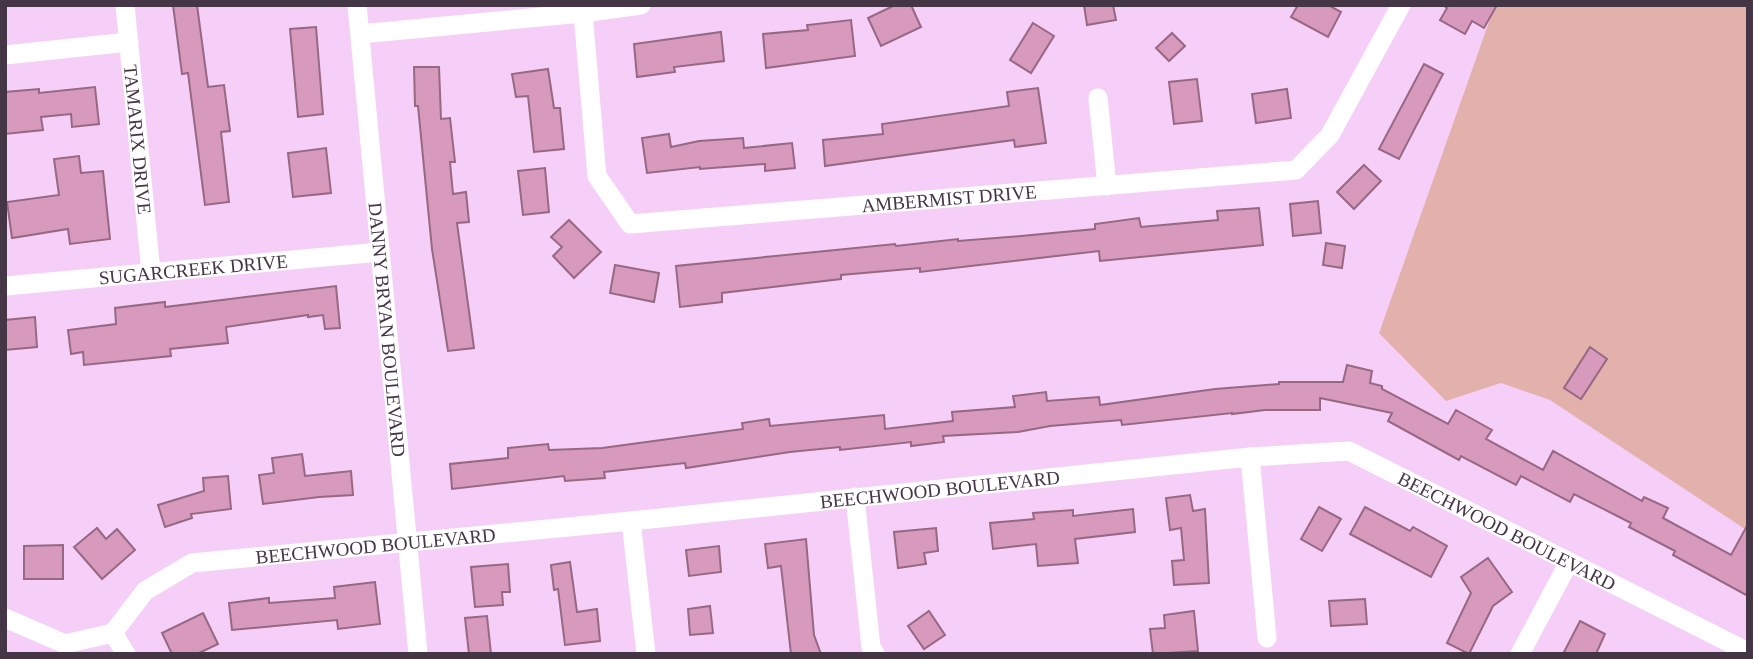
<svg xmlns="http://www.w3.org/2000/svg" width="1753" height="659" font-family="'Times New Roman',serif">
  <rect width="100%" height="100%" fill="#f6cff8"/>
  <polygon fill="#e3b1ac" points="1495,5 1748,5 1748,531 1550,400 1501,383 1446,401 1379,333"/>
  <g fill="#d799bc" stroke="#976883" stroke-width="2">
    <polygon points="173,5 197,5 208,87 224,85 230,131 221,132 229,202 205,205 188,73 182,74"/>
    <polygon points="895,5 911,5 921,27 881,46 868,18"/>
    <polygon points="1084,5 1113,5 1116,20 1087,25"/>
    <polygon points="1298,5 1328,5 1341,12 1328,37 1291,17"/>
    <polygon points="1443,5 1497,5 1484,28 1472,21 1465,34 1440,20 1447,8"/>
    <polygon points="851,20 855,56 766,68 763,34 808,30 807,25"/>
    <polygon points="1033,23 1054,36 1031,73 1010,60"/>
    <polygon points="316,27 323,114 298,117 290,29"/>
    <polygon points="721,32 724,61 674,67 675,72 637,77 634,44"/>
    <polygon points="1172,33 1185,46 1169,61 1156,48"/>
    <polygon points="1424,64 1443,74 1399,159 1379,149"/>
    <polygon points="414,67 439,67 441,119 450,118 455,162 450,162 453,194 466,192 469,222 457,223 474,348 448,351 432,249 418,106 415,106"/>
    <polygon points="548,69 554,108 560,108 564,149 534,152 528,96 516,97 512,74"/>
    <polygon points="1197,79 1202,121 1174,124 1169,82"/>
    <polygon points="95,87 99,124 72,127 71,114 41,117 43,130 5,134 5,92 39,89 39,93"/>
    <polygon points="1038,88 1046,143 1015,147 1014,140 825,166 823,140 883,134 882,124 1009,106 1007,92"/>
    <polygon points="1287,89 1291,118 1256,123 1252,94"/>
    <polygon points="669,134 671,147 699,141 743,138 744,148 792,143 795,168 765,171 765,164 700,169 700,167 647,173 642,138"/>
    <polygon points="326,148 331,193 293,197 288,153"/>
    <polygon points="79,156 81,173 103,171 110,239 70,244 68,229 12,238 7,202 59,195 54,159"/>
    <polygon points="1364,165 1381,181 1354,209 1337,192"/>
    <polygon points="545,168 549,212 523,215 518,171"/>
    <polygon points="1318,201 1321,233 1293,236 1290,204"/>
    <polygon points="1259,208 1263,245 1100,261 1099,251 920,272 920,268 841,275 841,279 722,293 722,302 680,307 676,266 895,244 896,246 958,239 958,241 1021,236 1095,229 1095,224 1139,218 1141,227 1218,220 1217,211"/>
    <polygon points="569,220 601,252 574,278 553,256 562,247 551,237"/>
    <polygon points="1326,243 1345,246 1342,268 1323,265"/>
    <polygon points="615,265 659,273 654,302 610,293"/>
    <polygon points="336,286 340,328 325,329 323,315 308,317 308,315 226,327 228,343 170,349 171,356 84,365 83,352 71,354 68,330 116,324 115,308 165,302 165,307"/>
    <polygon points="35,317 37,347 5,350 5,320"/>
    <polygon points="1590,347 1607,359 1581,399 1564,388"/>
    <polygon points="1347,365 1372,371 1370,383 1382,386 1382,389 1448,424 1456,410 1492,430 1486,439 1543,470 1553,451 1642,501 1644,497 1668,508 1663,518 1731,555 1748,524 1748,596 1673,555 1675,551 1629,527 1631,523 1574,494 1570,502 1521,476 1516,485 1461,456 1459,460 1388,421 1392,413 1320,398 1320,410 1265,410 1232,414 1232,413 1122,425 1121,420 1050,426 1018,432 943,436 944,442 911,446 911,442 840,450 840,447 790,452 686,468 685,463 604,472 605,478 565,481 564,476 452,489 450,464 508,458 508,448 548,444 549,450 602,448 743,429 742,423 769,419 770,426 884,415 885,429 953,421 952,412 1015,407 1013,396 1046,392 1047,401 1099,397 1100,405 1215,389 1279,384 1279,382 1343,382"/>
    <polygon points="302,454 305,476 351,471 353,495 319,497 263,504 259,475 274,473 272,458"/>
    <polygon points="228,476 231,509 191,514 192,518 165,527 158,505 204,491 203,478"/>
    <polygon points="1190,495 1193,511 1205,509 1209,583 1174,585 1172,561 1184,560 1181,528 1170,530 1166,498"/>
    <polygon points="1319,507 1341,519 1322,551 1301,539"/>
    <polygon points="1365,507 1410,531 1413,527 1447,546 1431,577 1350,534"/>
    <polygon points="1133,509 1135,532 1075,539 1078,563 1038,566 1036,544 993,549 990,523 1034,519 1033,513 1073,510 1073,516"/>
    <polygon points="97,528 106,539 117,529 135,550 102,579 74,547"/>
    <polygon points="936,528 938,551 924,553 926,564 898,568 894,532"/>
    <polygon points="806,539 814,635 821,654 791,654 781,566 768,568 765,544"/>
    <polygon points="63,545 63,579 24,579 24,546"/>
    <polygon points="719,546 721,572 689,576 686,550"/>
    <polygon points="1488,558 1512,592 1493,606 1469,654 1447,643 1471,593 1461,577"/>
    <polygon points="570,562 577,612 597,609 600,641 565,645 558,589 554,590 551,565"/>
    <polygon points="508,564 510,592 502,592 503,605 475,607 471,567"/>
    <polygon points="375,582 380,624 338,629 337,620 232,630 229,603 269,598 269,603 335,598 334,587"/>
    <polygon points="1365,599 1367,624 1331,626 1329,601"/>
    <polygon points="710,606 713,633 690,635 688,609"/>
    <polygon points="929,611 945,635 924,649 908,626"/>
    <polygon points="1194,611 1198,651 1153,654 1150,629 1165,628 1164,615"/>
    <polygon points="203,613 218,644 197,654 172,654 162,633"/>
    <polygon points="487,616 491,654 469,654 465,618"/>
    <polygon points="1580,621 1605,634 1596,654 1563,654"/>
  </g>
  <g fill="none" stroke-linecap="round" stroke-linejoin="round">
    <g stroke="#fff" stroke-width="19">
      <path id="s1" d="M125,5L151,273"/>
      <path id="s2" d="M357,5L418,654"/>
      <path id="s3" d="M583,13L597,176L630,224L1296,170L1330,135L1401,5"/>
      <polyline points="360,34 583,13 641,5"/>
      <polyline points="5,55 129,42"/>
      <polyline points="1098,98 1107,186"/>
      <path id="s4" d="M5,286L380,252"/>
      <polyline points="1250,457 1267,638"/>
      <polyline points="855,497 871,647 875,654"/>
      <polyline points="631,521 646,654"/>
      <polyline points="5,618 65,644 113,633"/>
      <path id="s5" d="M113,633L145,591L192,563L631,521L1250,457L1349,451L1748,652"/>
      <polyline points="113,633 126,654"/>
      <polyline points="1520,654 1569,562"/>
    </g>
  </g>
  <g text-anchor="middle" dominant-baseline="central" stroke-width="6" stroke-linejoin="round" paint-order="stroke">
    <g font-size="19" fill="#453646" stroke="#fff">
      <text stroke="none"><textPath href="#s1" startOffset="135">TAMARIX DRIVE</textPath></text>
      <text stroke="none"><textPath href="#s3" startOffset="542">AMBERMIST DRIVE</textPath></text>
      <text stroke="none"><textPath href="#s4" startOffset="189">SUGARCREEK DRIVE</textPath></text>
      <text stroke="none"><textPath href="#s2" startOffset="326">DANNY BRYAN BOULEVARD</textPath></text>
      <text stroke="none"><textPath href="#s5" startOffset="859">BEECHWOOD BOULEVARD</textPath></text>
      <text stroke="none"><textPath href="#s5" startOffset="1447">BEECHWOOD BOULEVARD</textPath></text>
      <text stroke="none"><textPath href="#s5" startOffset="292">BEECHWOOD BOULEVARD</textPath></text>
    </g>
  </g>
  <rect width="1753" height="659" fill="none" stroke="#453646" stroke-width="14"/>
</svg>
